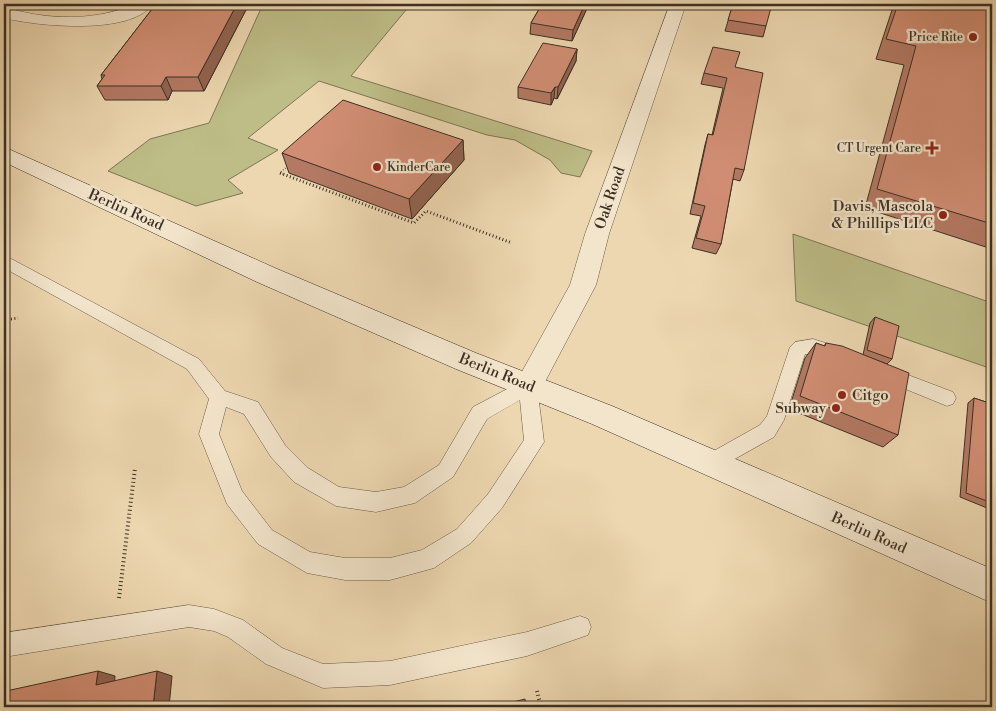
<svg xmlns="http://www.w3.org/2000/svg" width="996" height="711" font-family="'Libre Bodoni',serif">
  <rect width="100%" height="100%" fill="#edd7b0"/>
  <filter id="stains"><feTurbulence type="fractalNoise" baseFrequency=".004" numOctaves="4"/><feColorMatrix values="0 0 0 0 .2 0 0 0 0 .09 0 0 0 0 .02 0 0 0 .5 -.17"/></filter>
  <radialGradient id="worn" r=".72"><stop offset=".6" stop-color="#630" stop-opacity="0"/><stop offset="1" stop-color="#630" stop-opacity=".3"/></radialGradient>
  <g fill="#bebd87" stroke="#7d7656">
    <polygon points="263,4 411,4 351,76 592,151 580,177 561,173 550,160 515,140 487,135 319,81 248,138 278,150 228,180 243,193 196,206 108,171 150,139 209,123"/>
    <polygon points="793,234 992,303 992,369 796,301"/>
  </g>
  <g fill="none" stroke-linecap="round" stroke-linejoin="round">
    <g stroke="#685a47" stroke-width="1">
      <g id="lane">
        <path d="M4,255L199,359L225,391L258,402L285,445L308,468L339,487L376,492L404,487L439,465L473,407L528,378L534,381L537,386L544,442L502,508L471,543L434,568L390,580H345L307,573L258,544L227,504L199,434L209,399L187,369L4,268ZM520,400L524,440L488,494L457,529L422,550L390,558H345L310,552L272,530L242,491L219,434L226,407L244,414L271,457L294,482L336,506L376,512L415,503L453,477L487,419Z"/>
        <path d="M813,339L841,348L844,353L841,358C829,362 818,353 805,354L784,420L774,437L717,469L710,472L703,469L700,463L703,457L760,425L767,416L790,347L795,342Z"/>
        <polygon points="887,367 953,392 956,398 953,404 947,406 881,379 878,374 881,369"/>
        <polygon points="189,605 214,609 243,620 282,648 323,664 390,661 527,632 580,616 588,619 591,627 588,635 527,656 390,685 323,688 266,664 228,637 214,631 189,627 4,657 4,633"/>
      </g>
    </g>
    <g stroke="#685a47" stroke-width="1">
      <g id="street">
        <path d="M134,4H153C131,36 36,26 4,18V6C9,7 13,10 19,11C55,20 100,20 134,4Z"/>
        <polygon points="670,4 686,4 609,234 596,285 538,395 528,398 518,395 514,386 570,285 585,234"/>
      </g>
    </g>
    <g stroke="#3c3024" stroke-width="1">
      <polygon id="secondary" points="4,147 275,268 476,353 612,406 992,569 992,603 592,424 456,369 257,282 4,162"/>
    </g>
    <polyline stroke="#3c3024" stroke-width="2" stroke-dasharray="0.5 2" stroke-linecap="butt" points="283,174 280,173 289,165"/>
    <g stroke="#3c3024" stroke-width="3" stroke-dasharray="1 2.5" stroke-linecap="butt">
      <polyline points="280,173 414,223 426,211 512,243"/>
      <polyline points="4,320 18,318"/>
    </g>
    <g stroke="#3c3024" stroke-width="4" stroke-dasharray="1 3" stroke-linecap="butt">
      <polyline points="119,598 135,468"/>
      <polyline points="537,691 541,707"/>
    </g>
    <use href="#lane" fill="#f3e5cc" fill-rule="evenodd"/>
    <use href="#street" fill="#f3e5cc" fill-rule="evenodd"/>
    <use href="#secondary" fill="#f3e5cc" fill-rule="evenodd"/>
  </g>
  <g fill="#b37963" stroke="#3c3024">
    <polygon points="156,4 249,4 204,91 172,91 168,100 105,100 97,86 102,79 101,75"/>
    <polygon points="542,4 589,4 572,41 530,34 531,23"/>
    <polygon points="733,4 766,26 763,37 725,31"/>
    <polygon points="894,4 992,4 992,249 865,208 904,65 876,59"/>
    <polygon points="577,49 576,61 557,99 554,98 551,105 518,98 518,87"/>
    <polygon points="735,67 744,170 740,181 733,179 721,244 716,254 692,248 701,216 690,214 705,145 708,134 712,135 723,88 701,84 704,73"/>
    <polygon points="463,140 464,160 412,219 289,173 282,153"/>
    <polygon points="875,317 892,359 887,364 863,355 870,323"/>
    <polygon points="816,343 824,346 826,343 898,435 883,447 789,409 805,358"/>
    <polygon points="974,398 992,404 992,510 960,497 968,403"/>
  </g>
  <g fill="#926350" stroke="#3c3024">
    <polygon points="237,4 249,4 204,91 198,77"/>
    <polygon points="585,4 589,4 572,41 573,30"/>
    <polygon points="577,49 576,61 557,99 558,87"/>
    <polygon points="166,77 172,91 168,100 161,86"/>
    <polygon points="555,87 554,98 551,105 551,93"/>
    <polygon points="463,140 464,160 412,219 409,199"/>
    <polygon points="98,671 115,676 114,690 96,685"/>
    <polygon points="157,671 172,676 169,707 153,707"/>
  </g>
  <g fill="#d08d73" stroke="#3c3024">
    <polygon points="156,4 237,4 198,77 166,77 161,86 97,86 105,75 101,75"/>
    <polygon points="542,4 585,4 573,30 531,23"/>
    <polygon points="733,4 772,4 766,26 728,20"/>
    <polygon points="898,4 992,4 992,224 877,189 916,46 886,39"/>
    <polygon points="543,43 577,49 558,87 555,87 551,93 518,87"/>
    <polygon points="713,47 740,52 735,67 763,73 744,170 735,168 721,244 696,238 705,206 693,203 708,134 713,135 727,78 704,73"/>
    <polygon points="343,100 463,140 409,199 282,153"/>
    <polygon points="875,317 899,326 892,359 867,350"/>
    <polygon points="816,343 825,346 826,343 842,346 909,373 898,435 800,396"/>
    <polygon points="974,398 992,404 992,503 966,493"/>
    <polygon points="98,671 96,685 157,671 153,707 4,707 4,701 6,691"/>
    <polygon points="525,699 526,707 493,707"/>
  </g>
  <g fill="#8f2418" stroke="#f3e5cc" stroke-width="2">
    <circle cx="973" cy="37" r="5"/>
    <path d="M929.5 140.5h5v5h5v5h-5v5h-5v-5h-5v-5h5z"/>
    <circle cx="377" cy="167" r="5"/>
    <circle cx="943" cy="215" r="5"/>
    <circle cx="842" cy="395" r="5"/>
    <circle cx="836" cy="408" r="5"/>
  </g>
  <g text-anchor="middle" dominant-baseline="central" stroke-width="4.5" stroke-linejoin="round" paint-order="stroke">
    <g font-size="12" fill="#3c3024" stroke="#f3e5cc" text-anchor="end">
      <text x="963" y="37">Price Rite</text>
      <text x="921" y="148">CT Urgent Care</text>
      <text x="387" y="167" text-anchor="start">KinderCare</text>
    </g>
    <g font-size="15" fill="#3c3024" stroke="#f3e5cc">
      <text transform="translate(610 198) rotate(-71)">Oak Road</text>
      <text transform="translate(126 210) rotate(24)">Berlin Road</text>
      <text transform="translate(497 373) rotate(22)">Berlin Road</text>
      <text transform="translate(869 533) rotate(24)">Berlin Road</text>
    </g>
    <g font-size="15" fill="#3c3024" stroke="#f3e5cc" text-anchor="end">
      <text x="933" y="206">Davis, Mascola<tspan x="933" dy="17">&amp; Phillips LLC</tspan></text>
      <text x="852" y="395" text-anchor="start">Citgo</text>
      <text x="826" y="408">Subway</text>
    </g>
  </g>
  <rect width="996" height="711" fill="none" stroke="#edd7b0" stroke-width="20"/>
  <rect x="5" y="5" width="986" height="701" fill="none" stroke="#3c3024" stroke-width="2.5"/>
  <rect x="10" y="10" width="976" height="691" fill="none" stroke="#3c3024"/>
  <rect width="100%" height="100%" filter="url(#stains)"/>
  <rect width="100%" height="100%" fill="url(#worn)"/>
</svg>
